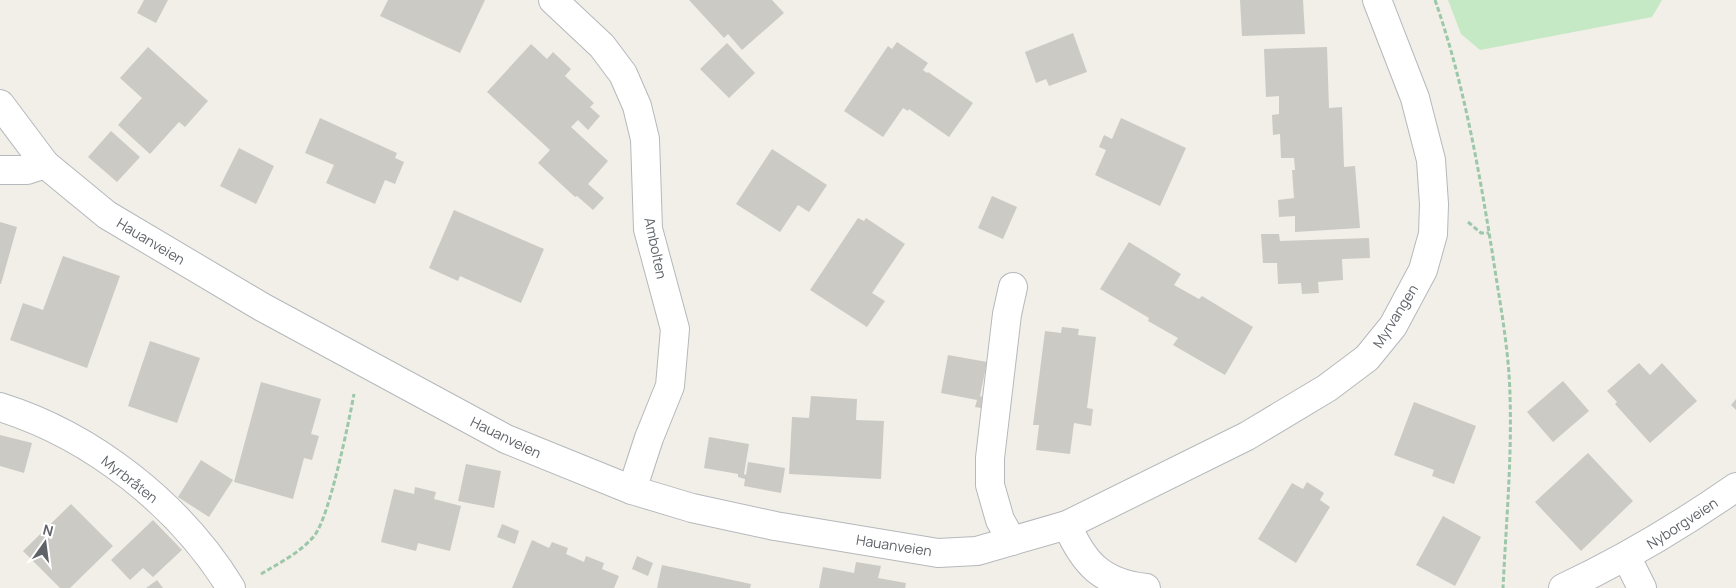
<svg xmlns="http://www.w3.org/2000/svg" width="1736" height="588" font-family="Manrope,sans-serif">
  <rect width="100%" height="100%" fill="#f1efe8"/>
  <polygon fill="#c5e8c5" points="1448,0 1662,0 1652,17 1480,50 1461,34"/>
  <g fill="#cccac5">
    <polygon points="144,0 168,0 156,23 137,13"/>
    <polygon points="388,0 485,0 460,53 380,16"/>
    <polygon points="689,0 772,0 784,13 742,50 728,34 724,38"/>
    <polygon points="1240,0 1303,0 1305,34 1242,36"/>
    <polygon points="1073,33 1087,72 1049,86 1046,79 1036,83 1025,52"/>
    <polygon points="897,42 928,63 923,70 927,73 928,72 973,103 949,137 909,109 908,111 903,108 883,137 844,111 888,46 892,49"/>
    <polygon points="727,43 755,73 729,98 700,69"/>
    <polygon points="531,44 547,59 553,52 571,69 565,76 594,103 590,107 600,116 588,130 578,120 571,127 608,161 588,184 604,198 593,210 577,196 575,197 538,163 550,150 487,92"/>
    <polygon points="148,47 208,101 185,127 179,122 150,154 118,125 142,98 120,78"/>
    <polygon points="1327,47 1329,108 1342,107 1344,167 1355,166 1360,228 1295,232 1295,216 1279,217 1278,200 1294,198 1292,170 1295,170 1294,158 1281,158 1280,134 1273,135 1272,115 1279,114 1279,96 1266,97 1264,49"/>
    <polygon points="320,118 397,153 395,158 404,162 395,184 385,180 375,204 326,183 334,165 305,153"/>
    <polygon points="1121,118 1186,148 1160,206 1095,175 1106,150 1099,147 1104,135 1112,139"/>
    <polygon points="111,131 140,157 117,182 88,157"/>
    <polygon points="239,148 274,166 256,204 220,186"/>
    <polygon points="772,149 827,185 809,212 798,205 780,232 736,204"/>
    <polygon points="992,196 1017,207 1003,239 978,228"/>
    <polygon points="454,210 544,249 521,303 460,276 458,281 429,268"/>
    <polygon points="858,218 864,221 866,218 905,244 872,293 885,301 867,327 810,290"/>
    <polygon points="0,222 17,227 1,284 0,284"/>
    <polygon points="1261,234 1279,234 1280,241 1369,238 1370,258 1342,259 1343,280 1318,282 1319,293 1302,294 1301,283 1278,284 1277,263 1263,263"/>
    <polygon points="1129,242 1181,274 1174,285 1199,299 1202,296 1253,327 1225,375 1173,345 1178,338 1148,321 1149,318 1100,289"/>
    <polygon points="63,256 120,276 87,368 10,340 23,303 43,310"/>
    <polygon points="1062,327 1079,329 1078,335 1096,337 1087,408 1093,409 1091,426 1074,423 1070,454 1036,450 1039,425 1033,425 1045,331 1061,333"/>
    <polygon points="150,341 200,358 177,423 128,406"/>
    <polygon points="948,355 987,362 980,396 983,397 981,408 975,407 977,400 941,393"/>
    <polygon points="1639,363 1650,375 1662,363 1697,401 1650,443 1615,404 1617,402 1607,391"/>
    <polygon points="1563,381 1589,411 1553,442 1527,412"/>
    <polygon points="261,382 321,399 311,434 319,436 312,460 304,458 293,499 234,482"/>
    <polygon points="811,396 857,399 856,420 884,421 881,479 789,474 792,417 809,418"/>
    <polygon points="1736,399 1736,410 1731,405"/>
    <polygon points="1414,402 1476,426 1454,484 1432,476 1434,470 1394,455"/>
    <polygon points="0,435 32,443 24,473 0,466"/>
    <polygon points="709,437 749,444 744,474 746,475 748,462 785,468 781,493 744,486 745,479 738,477 738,474 704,468"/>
    <polygon points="1588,453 1633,501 1581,551 1535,502"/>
    <polygon points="201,460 233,480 209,517 178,497"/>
    <polygon points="466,464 501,471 494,508 458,501"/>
    <polygon points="1307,482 1324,493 1320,500 1330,507 1296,563 1258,539 1292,483 1303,489"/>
    <polygon points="415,487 436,492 434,499 461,506 450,551 418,543 416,551 381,542 394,489 414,494"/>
    <polygon points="71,504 113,546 70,588 60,588 23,551"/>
    <polygon points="1443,516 1481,537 1455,586 1416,565"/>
    <polygon points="153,520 182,550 153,577 143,568 130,580 111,560"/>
    <polygon points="502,524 519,531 515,544 497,537"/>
    <polygon points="532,540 549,548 552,542 568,548 566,554 584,562 586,556 604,563 602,569 619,576 614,588 512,588"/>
    <polygon points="637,556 653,563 648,576 632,569"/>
    <polygon points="856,562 881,566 878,578 906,583 905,588 819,588 823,567 854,573"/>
    <polygon points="662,565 751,584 750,588 657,588"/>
    <polygon points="157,580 163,588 146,588"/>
  </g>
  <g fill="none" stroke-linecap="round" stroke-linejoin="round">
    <g stroke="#b5b8bc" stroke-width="30">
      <g id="minor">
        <polyline points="553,0 602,46 623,74 637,106 645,139 648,229 675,329 670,386 649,438 632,490"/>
        <polyline points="0,104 45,164 107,215 262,307 506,439 632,490 692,508 775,526 938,553 977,551 1067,525 1247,436 1327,388 1367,358 1393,326 1423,270 1433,234 1434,204 1431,160 1415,98 1377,0"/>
        <polyline points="0,170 27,170 45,164"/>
        <path d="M0,407C93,436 180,505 231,588"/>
        <path d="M1067,525C1084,564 1102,583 1146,588"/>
        <polyline points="1012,541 1000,520 990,485 990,458 1007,314 1013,287"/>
        <polyline points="1627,558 1642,588"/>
        <path d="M1563,588C1625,559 1680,526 1736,487"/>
      </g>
    </g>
    <g stroke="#9cc7a9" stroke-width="3" stroke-dasharray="5 2.5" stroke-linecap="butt">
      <path d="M1435,0C1464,83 1479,170 1493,257C1500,304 1509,349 1510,396C1512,460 1506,524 1503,588"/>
      <polyline points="1468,222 1481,233 1489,233"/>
      <path d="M261,574C279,563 300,553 314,536C329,519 349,421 354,394"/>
    </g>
    <use href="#minor" stroke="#fff" stroke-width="28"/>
  </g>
  <g text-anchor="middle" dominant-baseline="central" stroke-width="4" stroke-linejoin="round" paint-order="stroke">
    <g font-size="14" fill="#5f6368" stroke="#fff">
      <text transform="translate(151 241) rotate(31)">Hauanveien</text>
      <text transform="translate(656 248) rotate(78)">Ambolten</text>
      <text transform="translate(1395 316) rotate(-58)">Myrvangen</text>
      <text transform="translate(506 437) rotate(26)">Hauanveien</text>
      <text transform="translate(130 479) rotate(38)">Myrbråten</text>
      <text transform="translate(1682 523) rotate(-33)">Nyborgveien</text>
      <text transform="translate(894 545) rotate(9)">Hauanveien</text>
    </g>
  </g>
  <g transform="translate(45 543) rotate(14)" stroke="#ffffff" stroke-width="4" paint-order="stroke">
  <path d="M0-4L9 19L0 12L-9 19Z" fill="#5f6368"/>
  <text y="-8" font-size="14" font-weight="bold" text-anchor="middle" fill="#5f6368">N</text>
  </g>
</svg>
